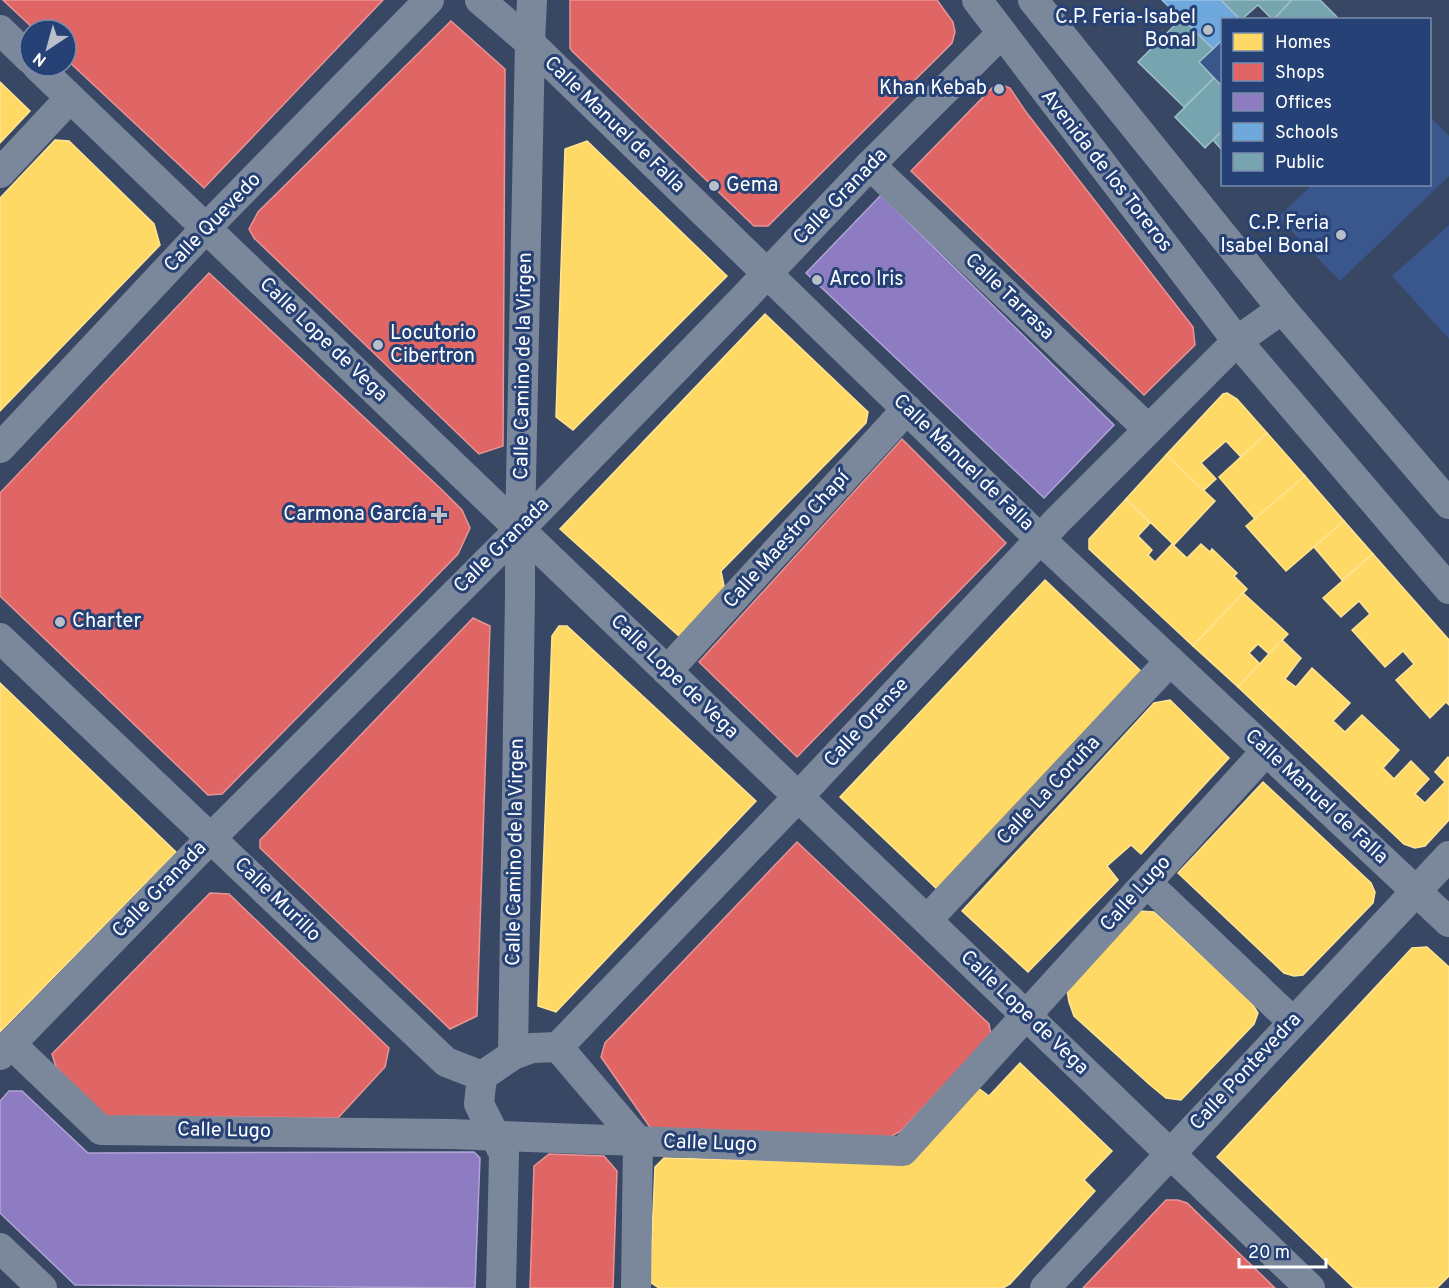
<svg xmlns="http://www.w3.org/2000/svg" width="1449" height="1288" font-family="Overpass,sans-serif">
  <rect width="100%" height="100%" fill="#374764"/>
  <g fill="#39578d">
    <polygon points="1222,40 1222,86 1199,62"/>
    <polygon points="1430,116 1449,136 1449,176 1340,281 1278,217 1312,185 1430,184"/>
    <polygon points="1449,225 1449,339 1392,276"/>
  </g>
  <g fill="#ffd966" stroke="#ffe494" stroke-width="1.5">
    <polygon points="0,82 30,111 0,143"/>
    <polygon points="55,140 69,141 154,224 160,245 0,411 0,198"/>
    <polygon points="587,141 727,276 573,430 556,417 565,149"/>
    <polygon points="765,314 868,412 866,423 721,571 725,591 680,637 560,529"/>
    <polygon points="1227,393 1237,399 1267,433 1241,457 1226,441 1201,463 1216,479 1203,491 1166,455 1223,394"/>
    <polygon points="1267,433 1305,476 1255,519 1219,477"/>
    <polygon points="1166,455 1215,501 1174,545 1126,499"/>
    <polygon points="1305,476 1344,521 1286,571 1246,526"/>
    <polygon points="1126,499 1150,523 1138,536 1152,550 1148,555 1155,562 1172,544 1187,558 1201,544 1210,552 1212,549 1237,573 1234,576 1247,589 1193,646 1089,549 1089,539"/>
    <polygon points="1344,521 1373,554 1342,580 1314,547"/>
    <polygon points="1373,554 1449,640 1449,705 1446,702 1430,718 1396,680 1414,664 1403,651 1385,667 1352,630 1370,614 1359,601 1341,617 1323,598"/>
    <polygon points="1045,580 1144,674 939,891 840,797"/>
    <polygon points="1243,593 1288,634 1269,654 1258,644 1249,653 1260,664 1238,687 1193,646"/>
    <polygon points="559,626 567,626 756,801 556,1012 538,1006 552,636"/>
    <polygon points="1282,640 1301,658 1285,679 1296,687 1312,668 1350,703 1333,721 1345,732 1362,715 1399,750 1383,768 1394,779 1411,761 1429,779 1415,794 1425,803 1445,782 1435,772 1448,757 1449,758 1449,820 1425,846 1415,848 1404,844 1238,687"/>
    <polygon points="0,683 176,852 0,1032"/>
    <polygon points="1170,700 1229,758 1141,854 1131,845 1107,866 1118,880 1028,972 962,911 1154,703"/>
    <polygon points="1263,782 1371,883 1375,892 1373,903 1303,975 1294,976 1284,973 1178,873"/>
    <polygon points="1139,911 1154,912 1250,1000 1258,1013 1254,1024 1181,1100 1166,1098 1149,1084 1074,1016 1069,1002 1067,990"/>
    <polygon points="1427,947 1449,967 1449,1276 1437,1288 1354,1288 1217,1157 1412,948"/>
    <polygon points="1020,1063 1112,1151 1084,1180 1095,1191 1010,1284 1003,1288 659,1288 650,1282 655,1167 664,1158 897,1164 978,1088 989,1096"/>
  </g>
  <g fill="#e06666" stroke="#e99494" stroke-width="1.5">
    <polygon points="3,0 383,0 204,188 66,59 66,30 35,30"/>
    <polygon points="570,0 937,0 953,22 955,32 952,43 768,226 754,226 572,51 570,48"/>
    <polygon points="451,21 505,69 503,446 479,454 254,238 249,229 258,212"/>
    <polygon points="997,83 1010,88 1026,112 1193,327 1195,345 1144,395 911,171"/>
    <polygon points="209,273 441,489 462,510 470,528 458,554 419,594 222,794 208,795 0,596 0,493"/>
    <polygon points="902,439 1006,543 797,757 699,662"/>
    <polygon points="473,618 490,626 477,1016 450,1029 260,848 260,840"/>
    <polygon points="797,842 989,1024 991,1035 901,1131 888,1138 652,1130 601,1057 605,1043"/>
    <polygon points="210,893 229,894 389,1048 385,1067 338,1118 104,1116 56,1067 52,1054"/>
    <polygon points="549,1154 604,1156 617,1171 613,1288 530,1288 534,1166"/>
    <polygon points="1166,1200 1178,1200 1187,1203 1275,1288 1083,1288"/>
  </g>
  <g fill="#8e7cc3" stroke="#b0a3d5" stroke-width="1.5">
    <polygon points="881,195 1114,425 1044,498 806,273"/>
    <polygon points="9,1091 22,1091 88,1153 474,1152 480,1158 475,1288 75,1285 0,1213 0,1101"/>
  </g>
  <polygon fill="#6fa8dc" stroke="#9ac2e6" stroke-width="1.5" points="1162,0 1221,0 1241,20 1222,20 1222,40 1213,49"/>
  <g fill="#76a5af" stroke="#9fc0c7" stroke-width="1.5">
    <polygon points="1221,0 1292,0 1273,20 1258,5 1241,20"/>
    <polygon points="1292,0 1320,0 1337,17 1335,20 1273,20"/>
    <polygon points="1182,18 1213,49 1199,62 1214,78 1184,107 1138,62"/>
    <polygon points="1214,78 1222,86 1222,131 1205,148 1175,117"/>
    <polygon points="1222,131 1222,150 1213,140"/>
  </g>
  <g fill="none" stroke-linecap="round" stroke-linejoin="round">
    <g stroke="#7b879b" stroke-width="30">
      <polyline points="480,0 530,43 1040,539 1449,922"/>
      <polyline points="977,0 1237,341 1449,589"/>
      <polyline points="1033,0 1282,309 1449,504"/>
      <polyline points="0,30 30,59"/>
      <polyline points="37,66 1310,1288"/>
      <polyline points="870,165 1148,429"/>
      <polyline points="0,173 70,98"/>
      <polyline points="0,448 206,228 429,0"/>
      <polyline points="0,638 446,1062 482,1076"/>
      <polyline points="667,671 907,409"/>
      <polyline points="1147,883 1293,1022"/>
      <polyline points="927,920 1170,661"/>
      <polyline points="11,1044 101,1130 451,1134 903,1151 1266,751"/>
      <polyline points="558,1047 638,1141 636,1288"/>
      <polyline points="0,1055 211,838 520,529 744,298 870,165 1002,33"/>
      <polyline points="513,1055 520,594 520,529 530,43 532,0"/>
      <polyline points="482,1076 513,1055 532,1048 558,1047 798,797 1058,520 1237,341 1282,309"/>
      <polyline points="482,1076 479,1104 504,1154 501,1288"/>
      <polyline points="0,1248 42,1288"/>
      <polyline points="1045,1288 1449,856"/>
    </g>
  </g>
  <g fill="#b9bfc9" stroke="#254176" stroke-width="2">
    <circle cx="1208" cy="30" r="6"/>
    <circle cx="999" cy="89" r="6"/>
    <circle cx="714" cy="186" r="6"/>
    <circle cx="1341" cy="235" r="6"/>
    <circle cx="817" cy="280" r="6"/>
    <circle cx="378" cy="345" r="6"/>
    <path d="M436 506h6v6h6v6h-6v6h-6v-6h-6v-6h6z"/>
    <circle cx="60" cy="622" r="6"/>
  </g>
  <g text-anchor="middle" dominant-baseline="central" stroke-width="6" stroke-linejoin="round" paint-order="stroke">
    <g font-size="20" fill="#fff" stroke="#254176" text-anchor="end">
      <text x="1196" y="18">C.P. Feria-Isabel<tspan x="1196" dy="23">Bonal</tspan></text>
      <text x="987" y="89">Khan Kebab</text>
      <text x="726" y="186" text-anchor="start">Gema</text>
      <text x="1329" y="224">C.P. Feria<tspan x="1329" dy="23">Isabel Bonal</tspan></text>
      <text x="829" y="280" text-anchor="start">Arco Iris</text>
      <text x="390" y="334" text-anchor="start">Locutorio<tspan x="390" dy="23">Cibertron</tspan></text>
      <text x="427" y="515">Carmona García</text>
      <text x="72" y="622" text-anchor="start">Charter</text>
    </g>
    <g font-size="20" fill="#fff" stroke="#254176">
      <text transform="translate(614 125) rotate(44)">Calle Manuel de Falla</text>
      <text transform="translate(1106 171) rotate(52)">Avenida de los Toreros</text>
      <text transform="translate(841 197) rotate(-46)">Calle Granada</text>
      <text transform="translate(213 223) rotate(-46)">Calle Quevedo</text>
      <text transform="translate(1009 297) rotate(44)">Calle Tarrasa</text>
      <text transform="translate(323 340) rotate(44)">Calle Lope de Vega</text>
      <text transform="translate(524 366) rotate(-89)">Calle Camino de la Virgen</text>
      <text transform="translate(963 463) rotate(44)">Calle Manuel de Falla</text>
      <text transform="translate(787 540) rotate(-48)">Calle Maestro Chapí</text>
      <text transform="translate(502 546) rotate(-45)">Calle Granada</text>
      <text transform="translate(674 677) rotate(44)">Calle Lope de Vega</text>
      <text transform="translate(867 723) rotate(-47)">Calle Orense</text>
      <text transform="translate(1049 791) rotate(-47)">Calle La Coruña</text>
      <text transform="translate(1316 797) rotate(43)">Calle Manuel de Falla</text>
      <text transform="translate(516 852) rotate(-89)">Calle Camino de la Virgen</text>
      <text transform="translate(160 890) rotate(-46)">Calle Granada</text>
      <text transform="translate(1136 894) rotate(-48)">Calle Lugo</text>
      <text transform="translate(277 900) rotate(44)">Calle Murillo</text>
      <text transform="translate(1024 1013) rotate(44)">Calle Lope de Vega</text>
      <text transform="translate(1246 1072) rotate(-47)">Calle Pontevedra</text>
      <text transform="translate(224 1131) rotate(1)">Calle Lugo</text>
      <text transform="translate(710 1144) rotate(2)">Calle Lugo</text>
    </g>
  </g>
  <rect x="1221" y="18" width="210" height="168" fill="#254176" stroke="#7c8dad" stroke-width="1.5"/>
  <rect x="1233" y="33" width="30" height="18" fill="#ffd966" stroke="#7c8dad" stroke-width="1.5"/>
  <text x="1275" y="48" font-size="18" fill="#ffffff">Homes</text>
  <rect x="1233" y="63" width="30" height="18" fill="#e06666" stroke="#7c8dad" stroke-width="1.5"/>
  <text x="1275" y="78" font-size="18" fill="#ffffff">Shops</text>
  <rect x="1233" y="93" width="30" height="18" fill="#8e7cc3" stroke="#7c8dad" stroke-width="1.5"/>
  <text x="1275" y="108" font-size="18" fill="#ffffff">Offices</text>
  <rect x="1233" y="123" width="30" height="18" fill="#6fa8dc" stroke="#7c8dad" stroke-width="1.5"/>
  <text x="1275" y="138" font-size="18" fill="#ffffff">Schools</text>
  <rect x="1233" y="153" width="30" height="18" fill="#76a5af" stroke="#7c8dad" stroke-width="1.5"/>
  <text x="1275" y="168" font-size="18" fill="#ffffff">Public</text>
  <g transform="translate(48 48) rotate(216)"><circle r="28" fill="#254176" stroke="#7c8dad" stroke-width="1.5"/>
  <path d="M0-4.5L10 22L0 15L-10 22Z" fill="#b9bfc9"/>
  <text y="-9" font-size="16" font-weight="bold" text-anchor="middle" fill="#ffffff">N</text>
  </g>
  <path d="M1239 1258v9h87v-9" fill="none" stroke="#ffffff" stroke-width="3"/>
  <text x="1248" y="1258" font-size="18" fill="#ffffff" stroke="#254176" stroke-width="4.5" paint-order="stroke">20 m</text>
</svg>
